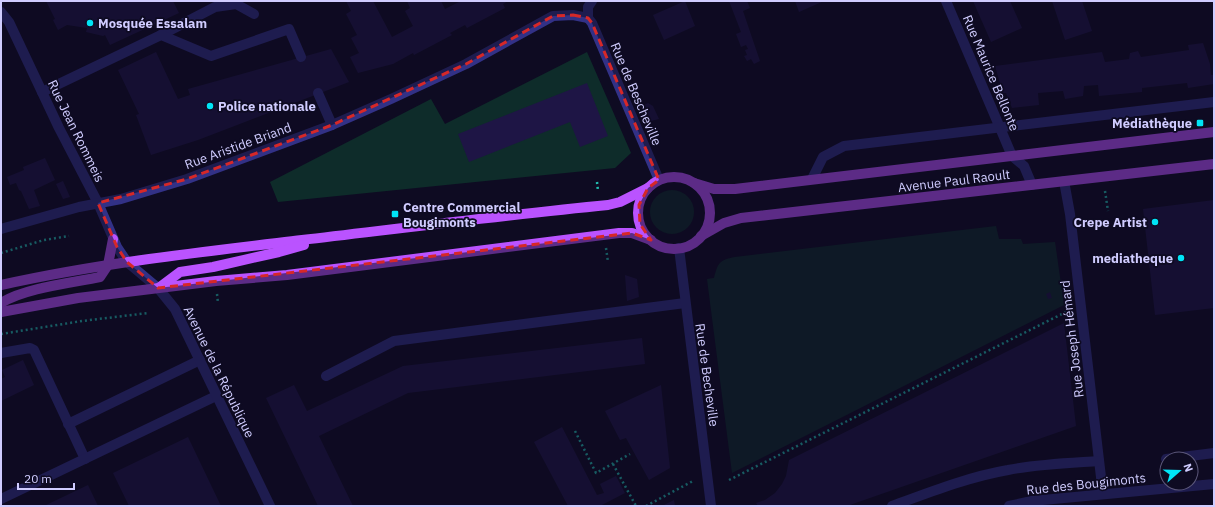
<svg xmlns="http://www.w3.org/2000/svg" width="1215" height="507" font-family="'IBM Plex Sans',sans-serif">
  <rect width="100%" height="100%" fill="#0e0b22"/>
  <g fill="#0e2c2a">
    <polygon points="587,52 631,153 615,168 278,202 270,182 431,99 445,124"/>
    <circle cx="672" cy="212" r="22"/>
    <path d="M996,226L999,239H1021L1023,244L1055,242L1064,305L732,473L707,279L714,278C718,263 719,260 735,257Z"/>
  </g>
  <g fill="#1e1545">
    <polygon points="46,1 173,1 179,13 110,45 105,35 103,36 86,32 87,28 67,25 58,30 53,20 55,19"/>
    <polygon points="346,1 373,1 392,37 413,26 405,11 410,8 407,1 441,1 445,9 461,1 508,1 503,4 505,8 467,28 465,25 450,33 452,35 414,55 413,53 393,64 358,73 350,57 359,53 351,38 357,35 346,14 351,11"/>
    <polygon points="685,1 695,26 664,40 653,15"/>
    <polygon points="729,1 747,1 750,8 743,11 760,61 754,64 751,59 747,61 744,56 747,55 745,50 748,49 746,45 741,47 736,34 741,32"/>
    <polygon points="795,1 824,1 799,12"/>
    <polygon points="973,1 1010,1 1022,28 991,42"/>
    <polygon points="1052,1 1082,1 1092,31 1065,40"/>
    <polygon points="1203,43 1210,64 1211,75 1214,75 1214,84 1188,88 1187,83 1142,88 1142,92 1099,96 1098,85 1084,86 1083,96 1065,99 1063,91 1038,93 1039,105 1012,108 1006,93 1001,93 1000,83 995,66 1102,52 1105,62 1129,59 1130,53 1138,51 1141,57 1189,50 1188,45"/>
    <polygon points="331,49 349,82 198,140 151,155 136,115 139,114 118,70 156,52 178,99 190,95 188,89"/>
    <polygon points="587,83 608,136 580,147 570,122 469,162 458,134"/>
    <polygon points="648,103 653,106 659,119 651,121 644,105"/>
    <polygon points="45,158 55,180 34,190 40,206 29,209 21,191 19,190 16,183 10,185 7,177 24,170 23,167"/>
    <polygon points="63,181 70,197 63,199 56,184"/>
    <polygon points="1214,200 1214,308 1155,315 1143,209"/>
    <polygon points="625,275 637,279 639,297 627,301"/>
    <polygon points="1050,292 1052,298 1048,299 1046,294"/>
    <polygon points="1064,323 1076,426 847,506 758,506 756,503 765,500 775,493 782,484 786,476 789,460"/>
    <polygon points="642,338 645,364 408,393 319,436 353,506 318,506 266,398 294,385 307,411 403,366"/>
    <polygon points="23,360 34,385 1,401 1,379 5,377 2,370"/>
    <polygon points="661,385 670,468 649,480 626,438 620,440 605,411"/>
    <polygon points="562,427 597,495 604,493 600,484 616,476 625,493 600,506 568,506 534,442"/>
    <polygon points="188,437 221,506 129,506 113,473"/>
    <polygon points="88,485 98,506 44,506"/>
    <polygon points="674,500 675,506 662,506"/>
  </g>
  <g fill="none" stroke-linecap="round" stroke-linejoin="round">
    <g stroke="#22bdb0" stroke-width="2.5" stroke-dasharray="2 3" stroke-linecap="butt">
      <polyline points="597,182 598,191"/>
      <polyline points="1105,191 1108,211"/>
      <polyline points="606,248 608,262"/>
      <polyline points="1,253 44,240 69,236"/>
      <polyline points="217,294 218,303"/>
      <polyline points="1,334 82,321 148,313"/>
      <polyline points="575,431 596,473 630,454"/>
      <polyline points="613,464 636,506"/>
      <polyline points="729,480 1066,312"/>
      <polyline points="646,506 693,481"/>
    </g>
    <g stroke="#323186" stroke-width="10">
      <polyline points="161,35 215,7 236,4 254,14"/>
      <polyline points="42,92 161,35 211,56 289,29 301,57"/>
      <polyline points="318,93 332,125"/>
      <polyline points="1,353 30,348 34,350 85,459"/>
      <polyline points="326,376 394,341 685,303"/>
      <polyline points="68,424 200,360"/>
      <polyline points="1,499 216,396"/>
    </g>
    <g stroke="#323186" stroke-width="10">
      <polyline points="946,1 1012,156 1024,166 1032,185"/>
      <polyline points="1,12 9,22 59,128 98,203 117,247 127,262 158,288 175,309 270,506"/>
      <polyline points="588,18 592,23 659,180"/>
      <polyline points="588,18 588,7 592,1"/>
      <polyline points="812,179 823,157 844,146 1214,102"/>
      <polyline points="1064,181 1070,214 1103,494"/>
      <polyline points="1,229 79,207 121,199 187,179 332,125 391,99 466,64 553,16 573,15 588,18"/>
      <polyline points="679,248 711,506"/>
      <polyline points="1166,459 1214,453"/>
      <path d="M892,506C930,492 968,477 1008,470C1038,464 1069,463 1099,461"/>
      <polyline points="1009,506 1032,501 1214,484"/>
    </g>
    <g stroke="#ba53ff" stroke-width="10">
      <circle cx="674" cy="213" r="36"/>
      <polyline points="694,183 714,189 735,189 1214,132"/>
      <polyline points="701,236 724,223 741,218 1214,164"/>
      <path d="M1,285C100,263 201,252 302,240C404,228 506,215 608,205L620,202L648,188"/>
      <polyline points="160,287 180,272 213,267 279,252 304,245"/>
      <path d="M1,303C25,288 71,283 100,277L108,265L113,239"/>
      <polyline points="1,312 78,298 216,281 287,275 619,233 632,233 651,240"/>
    </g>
  </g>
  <path d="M0 0H1215V507H0ZM573,15L588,18L592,23L659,180L648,188L639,205L640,224L651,240L632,233L158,288L127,262L117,247L98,203L187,179L332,125L466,64L553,16Z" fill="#0e0b22" fill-opacity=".55" fill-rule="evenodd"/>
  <path fill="none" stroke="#d62828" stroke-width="3" stroke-dasharray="8 5" stroke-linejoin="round" d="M573,15L588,18L592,23L659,180L648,188L639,205L640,224L651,240L632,233L158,288L127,262L117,247L98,203L187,179L332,125L466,64L553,16Z"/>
  <g fill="#00e4f7" stroke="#0e0b22" stroke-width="1.5">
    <circle cx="90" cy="23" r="4"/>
    <circle cx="210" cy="106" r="4"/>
    <rect x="1196" y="119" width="8" height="8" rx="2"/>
    <rect x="391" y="210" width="8" height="8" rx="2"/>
    <circle cx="1155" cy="222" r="4"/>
    <circle cx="1181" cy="258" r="4"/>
  </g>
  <g text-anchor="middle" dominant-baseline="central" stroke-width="3.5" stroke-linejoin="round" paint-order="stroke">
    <g font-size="13" font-weight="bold" fill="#d0ccff" stroke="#0e0b22" text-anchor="start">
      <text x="98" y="23">Mosquée Essalam</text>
      <text x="218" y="106">Police nationale</text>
      <text x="1192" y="123" text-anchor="end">Médiathèque</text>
      <text x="403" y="207">Centre Commercial<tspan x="403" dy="15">Bougimonts</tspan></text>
      <text x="1147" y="222" text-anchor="end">Crepe Artist</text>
      <text x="1173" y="258" text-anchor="end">mediatheque</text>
    </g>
    <g font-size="13" fill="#d0ccff" stroke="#0e0b22">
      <text transform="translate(991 73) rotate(67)">Rue Maurice Bellonte</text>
      <text transform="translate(636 94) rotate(67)">Rue de Bescheville</text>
      <text transform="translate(76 131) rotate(64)">Rue Jean Rommeis</text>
      <text transform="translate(238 146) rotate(-20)">Rue Aristide Briand</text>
      <text transform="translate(954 181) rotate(-7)">Avenue Paul Raoult</text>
      <text transform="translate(1072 339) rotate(-97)">Rue Joseph Hémard</text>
      <text transform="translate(219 372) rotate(64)">Avenue de la République</text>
      <text transform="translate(707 375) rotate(82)">Rue de Becheville</text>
      <text transform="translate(1086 484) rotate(-6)">Rue des Bougimonts</text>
    </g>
  </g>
  <rect width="1215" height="507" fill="none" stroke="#d0ccff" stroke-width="4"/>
  <g transform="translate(1179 471) rotate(70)"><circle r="19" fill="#0e0b22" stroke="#5c587a"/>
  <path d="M0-3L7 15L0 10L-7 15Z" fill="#00e4f7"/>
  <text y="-6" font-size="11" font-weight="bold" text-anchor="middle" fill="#d0ccff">N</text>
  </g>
  <path d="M18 483v6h56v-6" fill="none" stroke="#d0ccff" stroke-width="2"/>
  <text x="24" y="483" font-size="12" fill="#d0ccff" stroke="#0e0b22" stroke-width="3" paint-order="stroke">20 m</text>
</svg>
